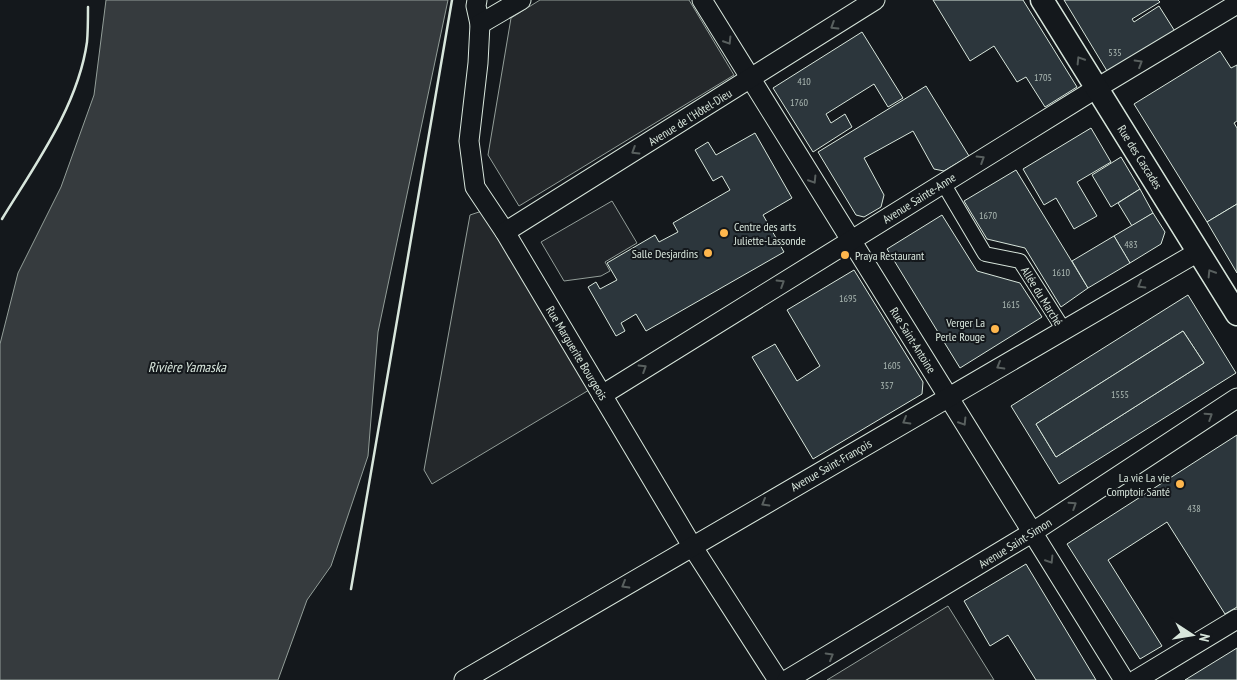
<svg xmlns="http://www.w3.org/2000/svg" width="1237" height="680" font-family="'PT Sans Narrow',sans-serif">
  <rect width="100%" height="100%" fill="#14181c"/>
  <polygon fill="#202428" stroke="#939e99" points="612,201 637,243 605,262 610,271 601,276 564,281 541,242"/>
  <g fill="#24282b" stroke="#939e99">
    <polygon points="540,0 689,0 734,75 519,206 488,155 511,18"/>
    <polygon points="488,209 594,387 432,484 424,470 470,215"/>
    <polygon points="948,606 994,680 827,680"/>
  </g>
  <polygon fill="#363b3e" stroke="#939e99" points="106,0 448,0 378,332 368,456 331,566 307,600 278,680 0,680 0,344 18,273 61,187 94,95"/>
  <g fill="#2c363c" stroke="#d8e6dc" fill-rule="evenodd">
    <polygon points="933,0 1023,0 1077,87 1045,107 1026,77 1017,82 994,46 970,61"/>
    <polygon points="1064,0 1158,0 1160,2 1132,19 1134,22 1159,6 1176,33 1107,71"/>
    <polygon points="862,32 903,98 888,107 874,84 826,114 831,123 845,114 852,127 813,152 773,88"/>
    <polygon points="1220,51 1231,68 1237,65 1237,121 1234,123 1237,128 1237,204 1207,222 1134,104"/>
    <polygon points="926,86 969,156 944,171 934,169 913,131 864,158 884,195 881,207 864,217 856,215 818,152"/>
    <polygon points="1091,128 1111,162 1077,182 1097,216 1074,229 1056,198 1044,205 1023,169"/>
    <polygon points="755,133 792,198 763,215 784,252 646,331 636,314 621,323 625,331 616,336 588,287 596,282 600,289 617,280 607,263 655,235 659,242 678,232 673,223 730,190 722,176 713,181 695,150 708,142 716,155"/>
    <polygon points="1121,157 1140,189 1111,207 1092,175"/>
    <polygon points="1016,170 1088,288 1061,307 1025,248 987,239 964,201"/>
    <polygon points="1140,189 1153,213 1132,226 1118,203"/>
    <polygon points="1237,204 1237,273 1207,222"/>
    <polygon points="1153,213 1165,232 1161,244 1130,263 1114,236"/>
    <polygon points="942,215 977,271 1020,283 1042,317 960,368 887,249"/>
    <polygon points="1114,236 1130,263 1088,288 1072,261"/>
    <polygon points="854,270 923,382 922,394 813,459 752,357 775,344 797,381 820,366 787,310"/>
    <path d="M1188,295L1236,373L1059,484L1011,406ZM1183,331L1204,363L1056,457L1036,424Z"/>
    <polygon points="1183,331 1204,363 1056,457 1036,424"/>
    <polygon points="1237,435 1237,607 1225,614 1167,522 1108,560 1162,646 1140,659 1067,544"/>
    <polygon points="1026,564 1096,680 1036,680 1008,635 990,646 964,601"/>
    <polygon points="1237,648 1237,680 1185,680"/>
  </g>
  <g fill="none" stroke-linecap="round" stroke-linejoin="round">
    <g stroke="#d8e6dc" stroke-width="16">
      <polyline id="pedestrian" points="943,183 985,254 1020,261 1064,330"/>
    </g>
    <g stroke="#d8e6dc" stroke-width="21">
      <g id="minor">
        <polyline points="477,0 476,6 480,24 478,63 469,141 475,187 505,232 692,546 778,680"/>
        <polyline points="702,0 1124,680"/>
        <polyline points="480,24 521,0"/>
        <polyline points="505,232 875,0"/>
        <polyline points="602,395 1097,88 1237,4"/>
        <polyline points="464,680 1198,252"/>
        <polyline points="787,680 1033,532 1237,398"/>
        <polyline points="1136,680 1237,619"/>
      </g>
    </g>
    <g stroke="#d8e6dc" stroke-width="25">
      <polyline id="tertiary" points="1042,0 1237,314"/>
    </g>
    <use href="#pedestrian" stroke="#14181c" stroke-width="14"/>
    <use href="#minor" stroke="#14181c" stroke-width="19"/>
    <use href="#tertiary" stroke="#14181c" stroke-width="22"/>
    <g stroke="#d8e6dc" stroke-width="2.5">
      <path d="M2,219C35,165 78,106 87,42C88,31 88,19 88,7"/>
      <polyline points="351,589 452,0"/>
    </g>
  </g>
  <defs><path id="oneway-chevron" d="M-2-3.5L2.5 0L-2 3.5" fill="none" stroke-width="1.6" stroke-linecap="round" stroke-linejoin="round" transform="scale(1.25)"/></defs>
  <g stroke="#59605f">
    <use href="#oneway-chevron" transform="translate(834 26) rotate(148)"/>
    <use href="#oneway-chevron" transform="translate(728 41) rotate(58)"/>
    <use href="#oneway-chevron" transform="translate(1080 60) rotate(-122)"/>
    <use href="#oneway-chevron" transform="translate(1139 63) rotate(-31)"/>
    <use href="#oneway-chevron" transform="translate(635 151) rotate(148)"/>
    <use href="#oneway-chevron" transform="translate(981 159) rotate(-32)"/>
    <use href="#oneway-chevron" transform="translate(813 180) rotate(58)"/>
    <use href="#oneway-chevron" transform="translate(1211 273) rotate(-122)"/>
    <use href="#oneway-chevron" transform="translate(781 283) rotate(-32)"/>
    <use href="#oneway-chevron" transform="translate(1141 285) rotate(150)"/>
    <use href="#oneway-chevron" transform="translate(1000 366) rotate(150)"/>
    <use href="#oneway-chevron" transform="translate(643 368) rotate(-32)"/>
    <use href="#oneway-chevron" transform="translate(1209 416) rotate(-33)"/>
    <use href="#oneway-chevron" transform="translate(906 421) rotate(150)"/>
    <use href="#oneway-chevron" transform="translate(963 422) rotate(58)"/>
    <use href="#oneway-chevron" transform="translate(765 503) rotate(150)"/>
    <use href="#oneway-chevron" transform="translate(1073 505) rotate(-33)"/>
    <use href="#oneway-chevron" transform="translate(1050 560) rotate(58)"/>
    <use href="#oneway-chevron" transform="translate(625 585) rotate(150)"/>
    <use href="#oneway-chevron" transform="translate(830 656) rotate(-30)"/>
  </g>
  <g fill="#ffb74d" stroke="#14181c" stroke-width="2">
    <circle cx="724" cy="233" r="5"/>
    <circle cx="708" cy="253" r="5"/>
    <circle cx="845" cy="255" r="5"/>
    <circle cx="995" cy="329" r="5"/>
    <circle cx="1180" cy="484" r="5"/>
  </g>
  <g text-anchor="middle" dominant-baseline="central" stroke-width="4" stroke-linejoin="round" paint-order="stroke">
    <g font-size="10" fill="#adbab4">
      <text x="1115" y="52">535</text>
      <text x="1043" y="77">1705</text>
      <text x="804" y="81">410</text>
      <text x="799" y="102">1760</text>
      <text x="988" y="215">1670</text>
      <text x="1131" y="244">483</text>
      <text x="1061" y="272">1610</text>
      <text x="848" y="298">1695</text>
      <text x="1011" y="304">1615</text>
      <text x="892" y="365">1605</text>
      <text x="887" y="385">357</text>
      <text x="1120" y="394">1555</text>
      <text x="1194" y="508">438</text>
    </g>
    <g font-size="12" fill="#d8e6dc" stroke="#14181c">
      <text transform="translate(690 117) rotate(-32)">Avenue de l'Hôtel-Dieu</text>
      <text transform="translate(1140 157) rotate(58)">Rue des Cascades</text>
      <text transform="translate(919 198) rotate(-32)">Avenue Sainte-Anne</text>
      <text transform="translate(1042 296) rotate(58)">Allée du Marché</text>
      <text transform="translate(913 340) rotate(58)">Rue Saint-Antoine</text>
      <text transform="translate(577 353) rotate(59)">Rue Marguerite Bourgeois</text>
      <text transform="translate(831 465) rotate(-30)">Avenue Saint-François</text>
      <text transform="translate(1015 543) rotate(-32)">Avenue Saint-Simon</text>
    </g>
    <g font-size="12" fill="#d8e6dc" stroke="#14181c" text-anchor="end">
      <text x="734" y="226" text-anchor="start">Centre des arts<tspan x="734" dy="14">Juliette-Lassonde</tspan></text>
      <text x="698" y="253">Salle Desjardins</text>
      <text x="855" y="255" text-anchor="start">Praya Restaurant</text>
      <text x="985" y="322">Verger La<tspan x="985" dy="14">Perle Rouge</tspan></text>
      <text x="1170" y="477">La vie La vie<tspan x="1170" dy="14">Comptoir Santé</tspan></text>
    </g>
    <g font-size="14" font-style="italic" fill="#d8e6dc" stroke="#14181c">
      <text x="187" y="367">Rivière Yamaska</text>
    </g>
  </g>
  <g transform="translate(1192 635) rotate(102)" stroke="#14181c" stroke-width="4" paint-order="stroke">
  <path d="M0-4L9 19L0 12L-9 19Z" fill="#d8e6dc"/>
  <text y="-8" font-size="14" font-weight="bold" text-anchor="middle" fill="#d8e6dc">N</text>
  </g>
</svg>
